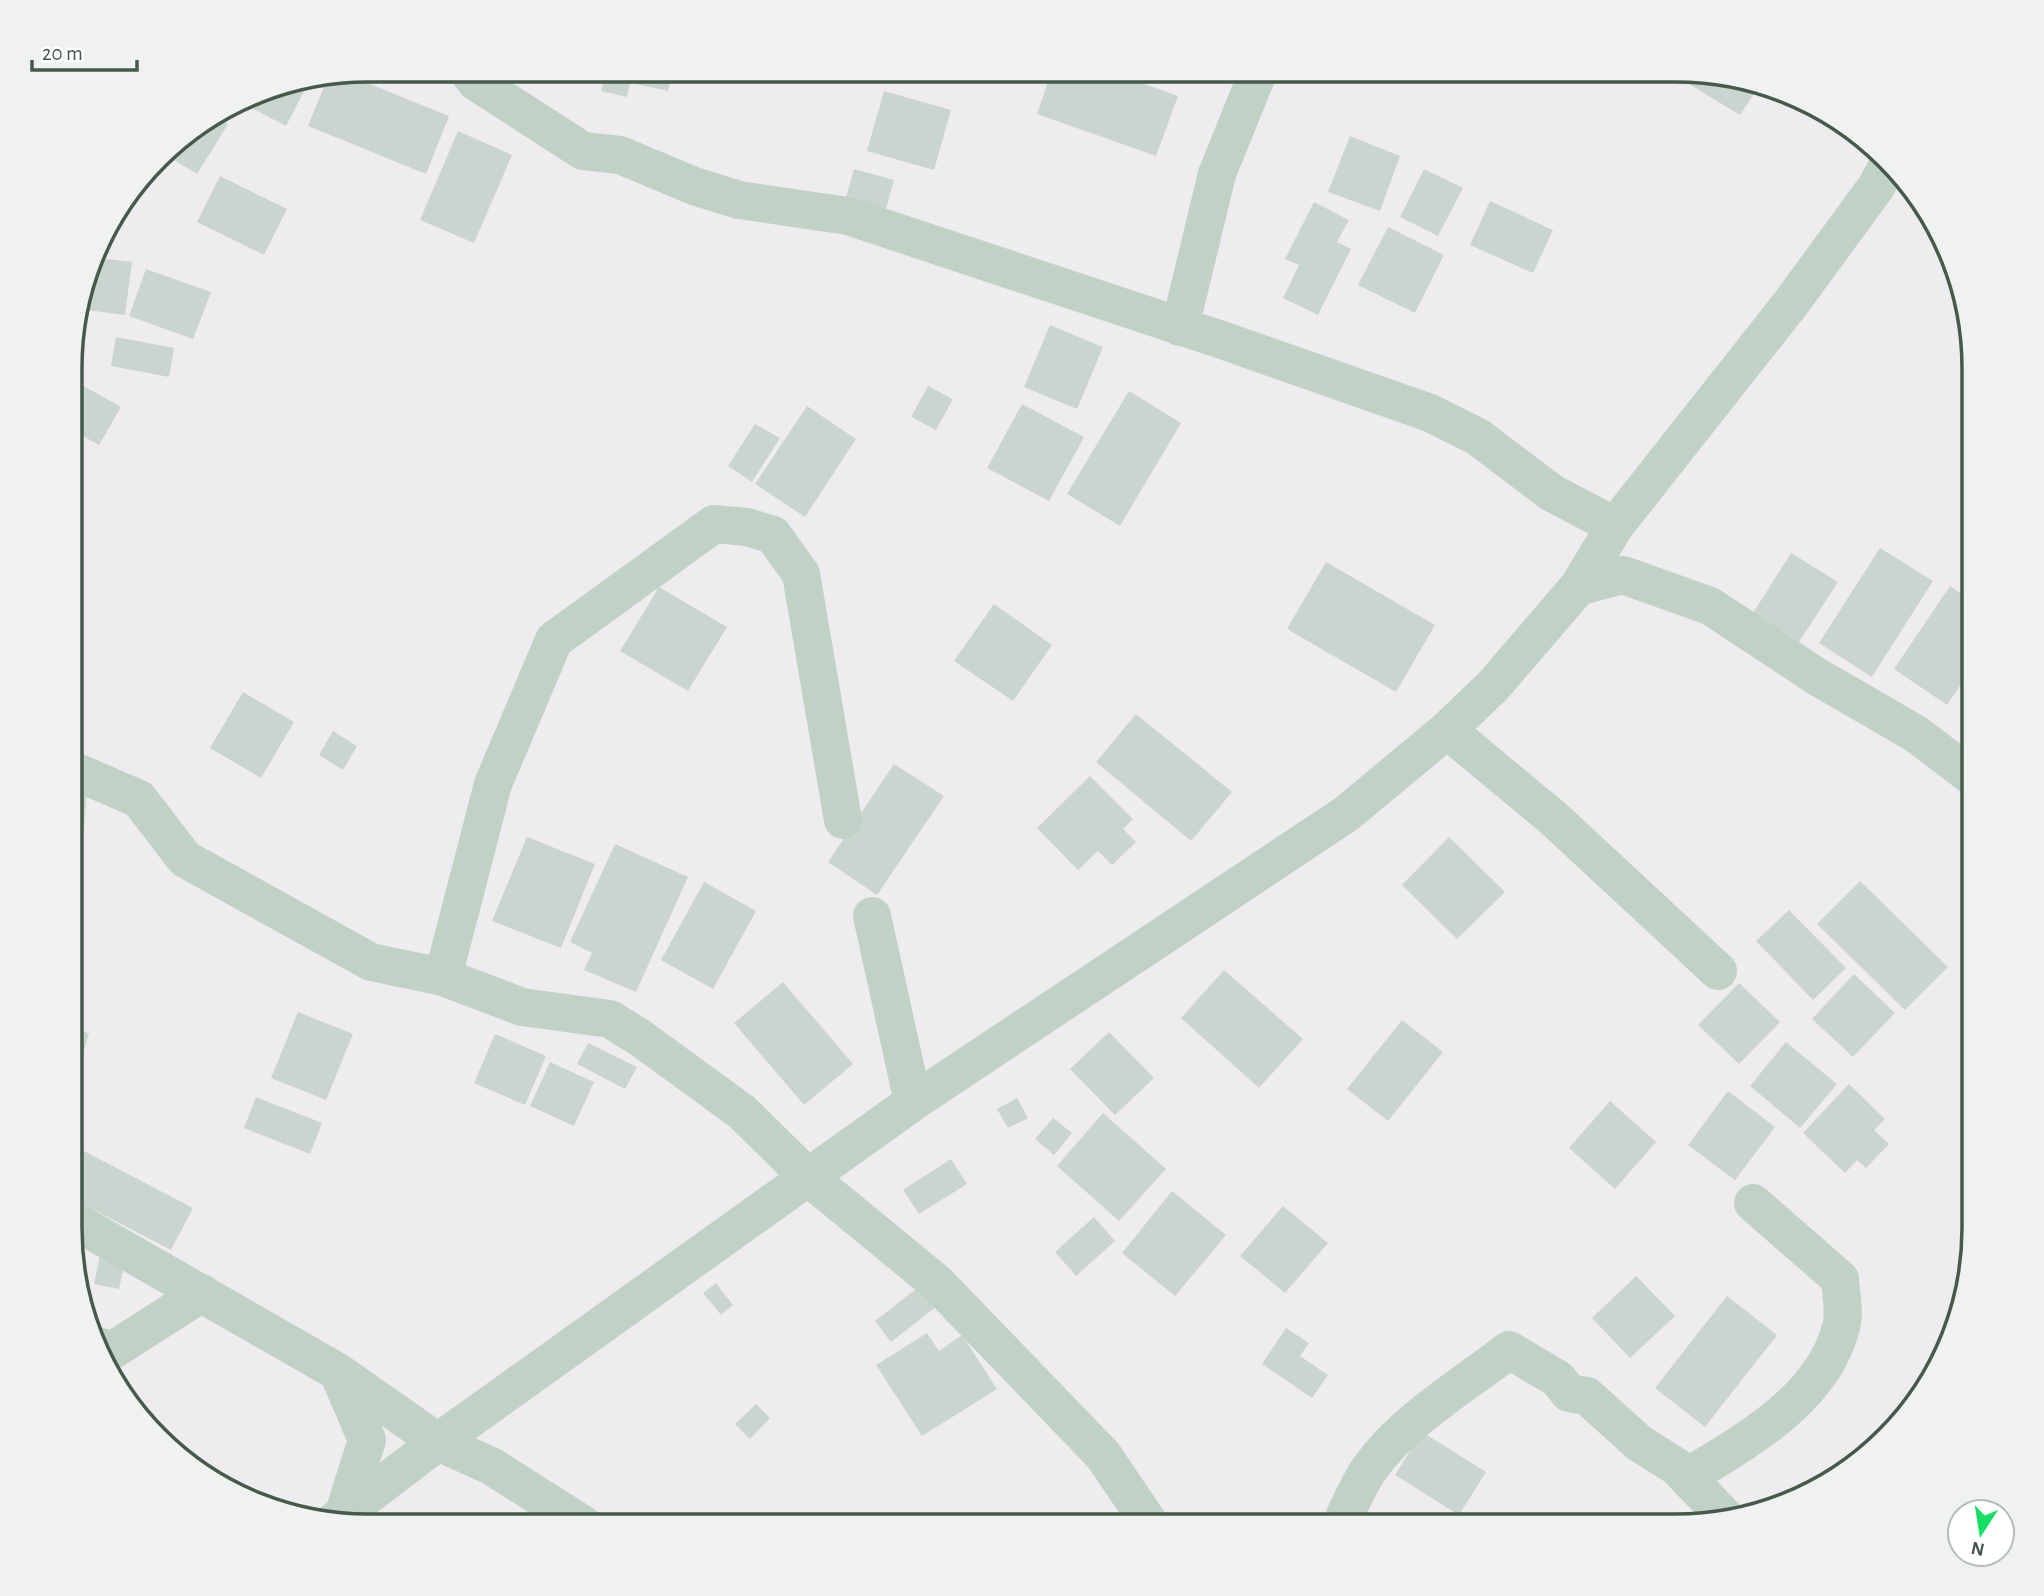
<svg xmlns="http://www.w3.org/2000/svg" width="2044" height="1596" font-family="'Alegreya Sans',sans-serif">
  <rect width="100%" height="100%" fill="#efecf0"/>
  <g fill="#cbd5d0">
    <polygon points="372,70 398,70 391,82"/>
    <polygon points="606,70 673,70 668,91 630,83 627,97 601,91"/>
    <polygon points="1052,70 1105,70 1178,96 1156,156 1037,114"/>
    <polygon points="1691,71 1695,71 1759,86 1740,115 1684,81"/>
    <polygon points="345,74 449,116 426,174 308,126 328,77"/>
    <polygon points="310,80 286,126 242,103 272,86"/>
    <polygon points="884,91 951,110 934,170 867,151"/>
    <polygon points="218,117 228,124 197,174 164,154 172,144"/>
    <polygon points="458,131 512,155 474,243 420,220"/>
    <polygon points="1350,136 1400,156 1380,211 1328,192"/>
    <polygon points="854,169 894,180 884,216 844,205"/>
    <polygon points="1424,169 1463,188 1438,236 1400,217"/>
    <polygon points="220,176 287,209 264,255 197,222"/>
    <polygon points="1490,201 1553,230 1533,273 1470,245"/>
    <polygon points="1314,202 1349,220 1337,242 1351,249 1318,315 1283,298 1299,265 1285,259"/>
    <polygon points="1388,227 1444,255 1415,313 1358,285"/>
    <polygon points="97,258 132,262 125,315 80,309"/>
    <polygon points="146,269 211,292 193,339 129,316"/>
    <polygon points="1050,325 1103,347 1077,409 1024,387"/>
    <polygon points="116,337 174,348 169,377 111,366"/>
    <polygon points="73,380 121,407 99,445 72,430"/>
    <polygon points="928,386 953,399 936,430 911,417"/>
    <polygon points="1129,391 1181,423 1120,526 1067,494"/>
    <polygon points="1022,404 1084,437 1049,501 987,468"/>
    <polygon points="807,406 856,439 805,517 755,484"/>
    <polygon points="755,424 780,438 752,482 728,466"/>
    <polygon points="1880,548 1933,581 1872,677 1819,643"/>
    <polygon points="1791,553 1838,582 1799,642 1753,613"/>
    <polygon points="1326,562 1435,625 1396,692 1287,629"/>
    <polygon points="1950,586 1974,602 1974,665 1947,705 1894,669"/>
    <polygon points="659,587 727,627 688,691 620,651"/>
    <polygon points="994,604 1052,645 1013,701 954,661"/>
    <polygon points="243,692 294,722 261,778 210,748"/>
    <polygon points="1136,714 1232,792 1191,841 1096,762"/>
    <polygon points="333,731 357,746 343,770 319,755"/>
    <polygon points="894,764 944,796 877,895 828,862"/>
    <polygon points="1090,776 1133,819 1123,829 1136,842 1112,865 1098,851 1078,870 1037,828"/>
    <polygon points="72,790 87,791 80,878 71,877"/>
    <polygon points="527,837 595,864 561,948 492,921"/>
    <polygon points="1449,837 1505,892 1457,939 1402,885"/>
    <polygon points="615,844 688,877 636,992 584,970 592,953 570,942"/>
    <polygon points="1860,881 1948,967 1905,1010 1817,924"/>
    <polygon points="704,882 756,911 713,989 661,960"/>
    <polygon points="1789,910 1846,968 1813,1000 1756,941"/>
    <polygon points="1224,970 1303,1039 1259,1088 1181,1018"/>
    <polygon points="1854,974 1895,1013 1853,1057 1812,1019"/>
    <polygon points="783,982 853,1064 804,1105 734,1023"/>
    <polygon points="1739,983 1780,1022 1739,1064 1698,1025"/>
    <polygon points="298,1012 353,1034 326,1100 271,1078"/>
    <polygon points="1402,1020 1443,1052 1388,1121 1347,1089"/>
    <polygon points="71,1028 89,1033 73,1087 71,1086"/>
    <polygon points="1109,1032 1154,1078 1115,1115 1070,1069"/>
    <polygon points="495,1034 546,1056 525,1105 474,1083"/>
    <polygon points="1786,1042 1837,1084 1800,1128 1750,1086"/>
    <polygon points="588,1043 637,1067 625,1089 577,1064"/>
    <polygon points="550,1062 594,1082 574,1126 530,1106"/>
    <polygon points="1849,1084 1885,1119 1874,1130 1889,1144 1866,1168 1857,1160 1845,1173 1803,1133"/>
    <polygon points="1728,1091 1775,1127 1735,1180 1688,1145"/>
    <polygon points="256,1097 322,1123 310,1154 244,1128"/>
    <polygon points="1017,1098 1028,1118 1008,1128 997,1109"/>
    <polygon points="1610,1101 1656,1142 1615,1189 1569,1148"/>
    <polygon points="1103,1113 1166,1169 1119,1221 1057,1166"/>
    <polygon points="1053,1118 1072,1133 1054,1155 1035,1139"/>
    <polygon points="82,1150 193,1208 171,1250 71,1198 71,1171"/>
    <polygon points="951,1159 967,1184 919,1214 903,1190"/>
    <polygon points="1172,1191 1226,1235 1175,1296 1122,1253"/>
    <polygon points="1283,1206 1328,1243 1285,1293 1240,1256"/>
    <polygon points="1094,1217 1115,1241 1076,1276 1055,1252"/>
    <polygon points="1973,1235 1973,1247 1972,1253 1965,1249"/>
    <polygon points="100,1256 125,1261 119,1289 94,1284"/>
    <polygon points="1636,1276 1675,1316 1630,1358 1592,1318"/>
    <polygon points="925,1282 941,1303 891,1342 875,1321"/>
    <polygon points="716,1283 733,1305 721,1315 703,1293"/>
    <polygon points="1727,1296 1777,1335 1705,1427 1655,1388"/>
    <polygon points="1286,1328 1309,1343 1300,1356 1328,1375 1312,1398 1262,1364"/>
    <polygon points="927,1333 939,1351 962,1335 997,1389 922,1436 876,1365"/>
    <polygon points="756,1404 770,1418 750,1439 735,1424"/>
    <polygon points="1422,1432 1486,1472 1459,1515 1395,1475"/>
  </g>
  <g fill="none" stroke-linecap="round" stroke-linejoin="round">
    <g stroke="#c0d2c5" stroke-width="38">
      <polyline points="467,70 476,82 583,151 620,155 694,186 739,200 848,216 1219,339 1430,413 1478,437 1552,493 1615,526"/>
      <polyline points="1180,327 1217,174 1259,70"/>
      <polyline points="1578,587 1623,575 1710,606 1816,676 1916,734 1974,778"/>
      <polyline points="1447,730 1552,817 1718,971"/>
      <polyline points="72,770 139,799 185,859 371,962 443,977 522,1007 610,1019 639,1037 742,1112 808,1177 937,1283 1103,1455 1151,1526"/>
      <polyline points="872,916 913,1102"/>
      <polyline points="443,977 493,784 554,640 714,524 747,527 773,535 801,574 843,820"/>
      <polyline points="71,1219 338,1372 438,1442 491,1466 584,1525"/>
      <polyline points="97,1346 113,1350 202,1293"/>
      <polyline points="338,1372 367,1440 345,1510"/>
      <path d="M1687,1477C1746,1441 1823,1399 1841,1327C1845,1313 1841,1294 1840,1279L1753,1203"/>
      <polyline points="333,1522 438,1442 913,1102 1346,814 1447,730 1493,686 1578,587 1615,526 1791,303 1876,187 1888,165"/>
      <path d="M1340,1526C1349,1507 1358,1485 1370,1468C1404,1420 1463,1386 1509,1350L1558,1379L1569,1393L1587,1396L1639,1443L1677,1467L1724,1516"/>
    </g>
  </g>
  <path d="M0 0H2044V1596H0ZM368 82H1676A286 286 0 0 1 1962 368V1228A286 286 0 0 1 1676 1514H368A286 286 0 0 1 82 1228V368A286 286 0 0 1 368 82Z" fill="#f0f2f1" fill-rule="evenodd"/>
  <path fill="none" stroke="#455a4b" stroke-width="3.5" d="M368 82H1676A286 286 0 0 1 1962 368V1228A286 286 0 0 1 1676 1514H368A286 286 0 0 1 82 1228V368A286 286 0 0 1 368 82Z"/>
  <g transform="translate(1981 1533) rotate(192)"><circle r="33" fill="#ffffff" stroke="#b5bdb7" stroke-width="2"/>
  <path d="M0-5L12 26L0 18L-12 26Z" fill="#16e063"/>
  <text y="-10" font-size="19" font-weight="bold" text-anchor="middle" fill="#455a4b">N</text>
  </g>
  <path d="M32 60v10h105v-10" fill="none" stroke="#455a4b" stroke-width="3.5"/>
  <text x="42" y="60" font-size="21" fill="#455a4b" stroke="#ffffff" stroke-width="5" paint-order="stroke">20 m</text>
</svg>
